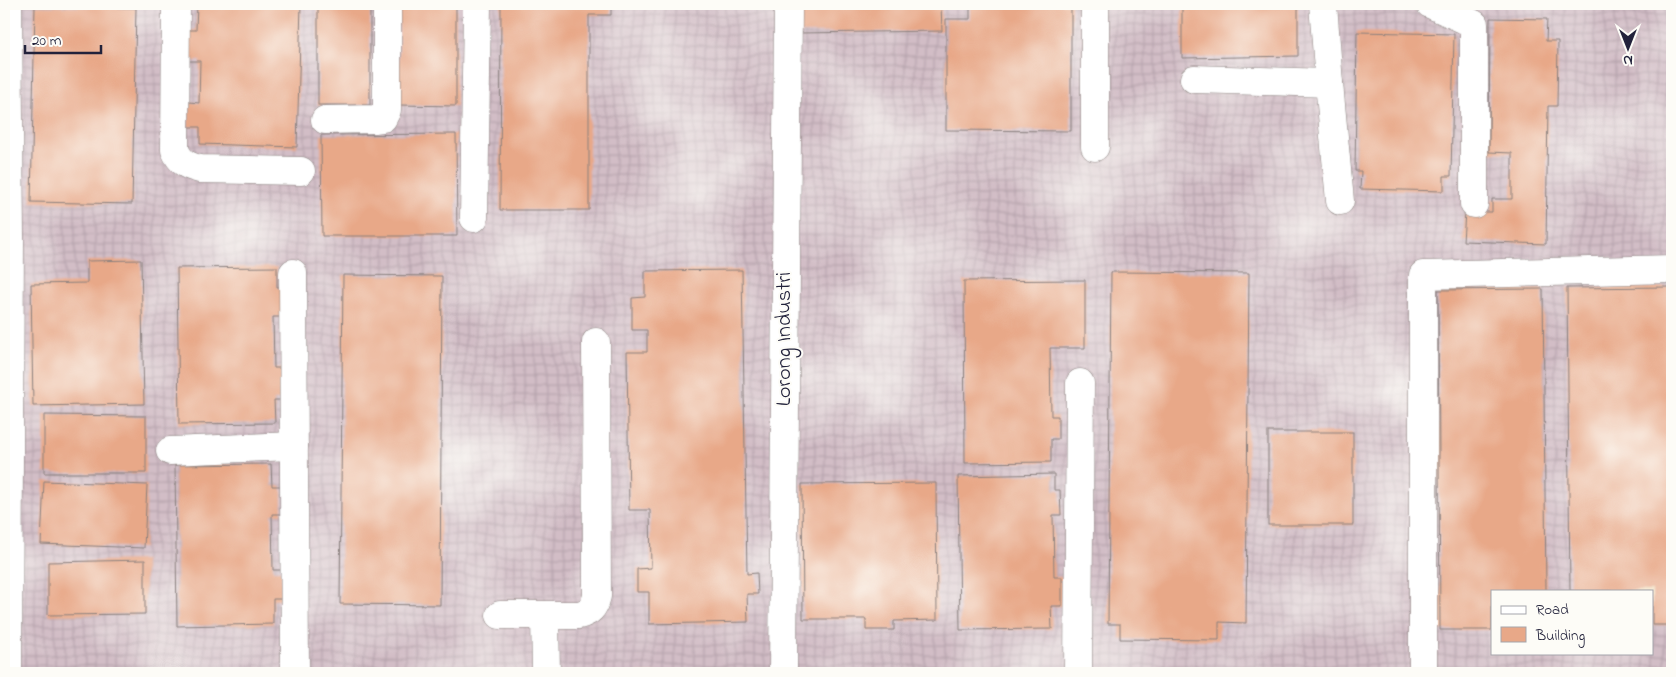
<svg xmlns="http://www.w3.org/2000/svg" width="1676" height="677" font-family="'Indie Flower',sans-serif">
  <defs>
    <pattern id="industrial-grid" width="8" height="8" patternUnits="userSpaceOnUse" patternTransform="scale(1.25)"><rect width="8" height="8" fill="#d2bdc6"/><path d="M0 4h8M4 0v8" fill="none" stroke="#b4a2ab"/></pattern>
  </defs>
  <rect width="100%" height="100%" fill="#fdfcf7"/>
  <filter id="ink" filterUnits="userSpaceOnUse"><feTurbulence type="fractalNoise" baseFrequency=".02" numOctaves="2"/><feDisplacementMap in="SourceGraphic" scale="10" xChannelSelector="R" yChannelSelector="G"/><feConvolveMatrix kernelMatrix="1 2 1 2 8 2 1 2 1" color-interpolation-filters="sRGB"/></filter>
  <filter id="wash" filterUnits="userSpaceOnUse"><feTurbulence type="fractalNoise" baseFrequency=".0096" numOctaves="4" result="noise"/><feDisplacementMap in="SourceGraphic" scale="20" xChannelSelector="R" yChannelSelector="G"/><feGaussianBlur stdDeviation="1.12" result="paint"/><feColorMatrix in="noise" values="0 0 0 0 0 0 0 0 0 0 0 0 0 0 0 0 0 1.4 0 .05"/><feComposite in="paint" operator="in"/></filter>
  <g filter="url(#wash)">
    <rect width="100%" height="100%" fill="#f1dfc0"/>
    <path fill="url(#industrial-grid)" fill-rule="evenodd" d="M4,4H1672V673H4ZM1492,591H1652V653H1492Z"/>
    <g id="blocks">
      <g fill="#e8a888">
        <polygon points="197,4 301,4 297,147 200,144 200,127 188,127 189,102 199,103 200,61 185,61 186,30 196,30"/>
        <rect x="318" y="4" width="52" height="101"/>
        <polygon points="399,4 456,4 456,106 399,105"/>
        <polygon points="501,4 611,4 611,15 589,15 589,210 500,210"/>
        <polygon points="799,4 941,4 942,31 799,33"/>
        <polygon points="970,4 1071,4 1071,131 946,130 946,19 970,19"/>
        <polygon points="1182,4 1298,4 1298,56 1182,58"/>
        <polygon points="35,6 136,8 132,204 31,202"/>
        <polygon points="1490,18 1547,19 1546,41 1558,41 1557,106 1548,106 1546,244 1463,241 1465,212 1492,212 1492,199 1512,199 1512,153 1489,152"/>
        <polygon points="1357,32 1454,34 1451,176 1444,176 1444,191 1360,189 1361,171 1355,171"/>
        <polygon points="456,134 457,236 322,236 321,135"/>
        <polygon points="141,260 144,404 33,406 31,284 87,283 87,261"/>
        <polygon points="277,267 277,287 286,287 287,317 273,317 274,368 284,368 284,400 274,400 275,423 179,424 177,268"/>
        <polygon points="742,270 747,574 757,573 758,594 747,594 748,622 649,624 649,592 637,592 637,569 651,568 650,510 629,510 627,352 647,352 647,330 632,330 632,298 645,297 645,271"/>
        <polygon points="1111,272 1249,273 1246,623 1219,622 1219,640 1120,639 1120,624 1108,624"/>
        <polygon points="343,275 442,276 440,605 340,604"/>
        <polygon points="1085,280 1085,348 1050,348 1051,416 1058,416 1058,439 1051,439 1051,462 965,463 964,281"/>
        <polygon points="1672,287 1672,625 1652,625 1652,591 1570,591 1567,288"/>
        <polygon points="1543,289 1546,591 1492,591 1492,630 1440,630 1438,290"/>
        <polygon points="44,415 146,416 146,473 44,473"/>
        <rect x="1268" y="432" width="85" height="93"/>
        <polygon points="271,464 272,486 282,486 282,514 272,514 273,570 282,570 282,599 273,599 273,624 177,626 175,465"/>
        <polygon points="1054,474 1054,490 1060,490 1061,515 1053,515 1054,577 1062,577 1062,606 1051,606 1052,629 960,630 958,476"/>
        <polygon points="44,481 147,485 144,548 41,544"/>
        <polygon points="936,483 937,620 894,621 894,630 866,630 866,619 803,619 802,484"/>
        <polygon points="145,560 145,614 48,615 48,562"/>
      </g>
    </g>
  </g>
  <g filter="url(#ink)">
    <use href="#blocks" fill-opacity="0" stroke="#8a807e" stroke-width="1"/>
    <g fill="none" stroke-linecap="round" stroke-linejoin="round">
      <g stroke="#8a807e" stroke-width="29">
        <g id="minor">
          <polyline points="8,4 10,237 8,673"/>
          <path d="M176,4L175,150C180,162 187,166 200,169L301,171"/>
          <polyline points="1095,4 1095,147"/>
          <polyline points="1323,4 1329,83 1340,201"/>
          <polyline points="1430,4 1474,24 1474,204"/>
          <polyline points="1194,79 1329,83"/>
          <polyline points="325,120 376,119 383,118 387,110 387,4"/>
          <polyline points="474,218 477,4"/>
          <polyline points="293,273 295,673"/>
          <polyline points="170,451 294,446"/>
          <path d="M500,615H579C590,612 594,608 597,596L596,342"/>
          <polyline points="545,616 546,673"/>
          <polyline points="783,673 788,4"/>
          <polyline points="1078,673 1080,383"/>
          <polyline points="1423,673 1423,275 1672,269"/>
        </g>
      </g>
      <use href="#minor" stroke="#fff" stroke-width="28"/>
    </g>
  </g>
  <g text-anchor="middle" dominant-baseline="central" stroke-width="4" stroke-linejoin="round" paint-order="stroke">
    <g font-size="22" fill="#22223b" stroke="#fdfcf7">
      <text transform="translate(785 339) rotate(-90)">Lorong Industri</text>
    </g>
  </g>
  <rect width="1676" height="677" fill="none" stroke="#fdfcf7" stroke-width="20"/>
  <rect x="1491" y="590" width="162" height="65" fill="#fdfcf7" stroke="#a5a5ac"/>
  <rect x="1501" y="606" width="25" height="8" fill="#ffffff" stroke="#a5a5ac"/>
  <text x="1536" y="614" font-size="15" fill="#22223b">Road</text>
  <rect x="1501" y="627" width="25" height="15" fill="#e8a888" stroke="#a5a5ac"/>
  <text x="1536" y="640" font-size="15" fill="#22223b">Building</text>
  <g transform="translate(1628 48) rotate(180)" stroke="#fdfcf7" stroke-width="4" paint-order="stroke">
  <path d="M0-4L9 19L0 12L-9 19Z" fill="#22223b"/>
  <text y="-8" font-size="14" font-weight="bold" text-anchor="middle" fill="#22223b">N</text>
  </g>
  <path d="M25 45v8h76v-8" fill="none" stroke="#22223b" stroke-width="2.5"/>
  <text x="32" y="45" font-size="15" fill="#22223b" stroke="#fdfcf7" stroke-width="4" paint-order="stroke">20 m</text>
</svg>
